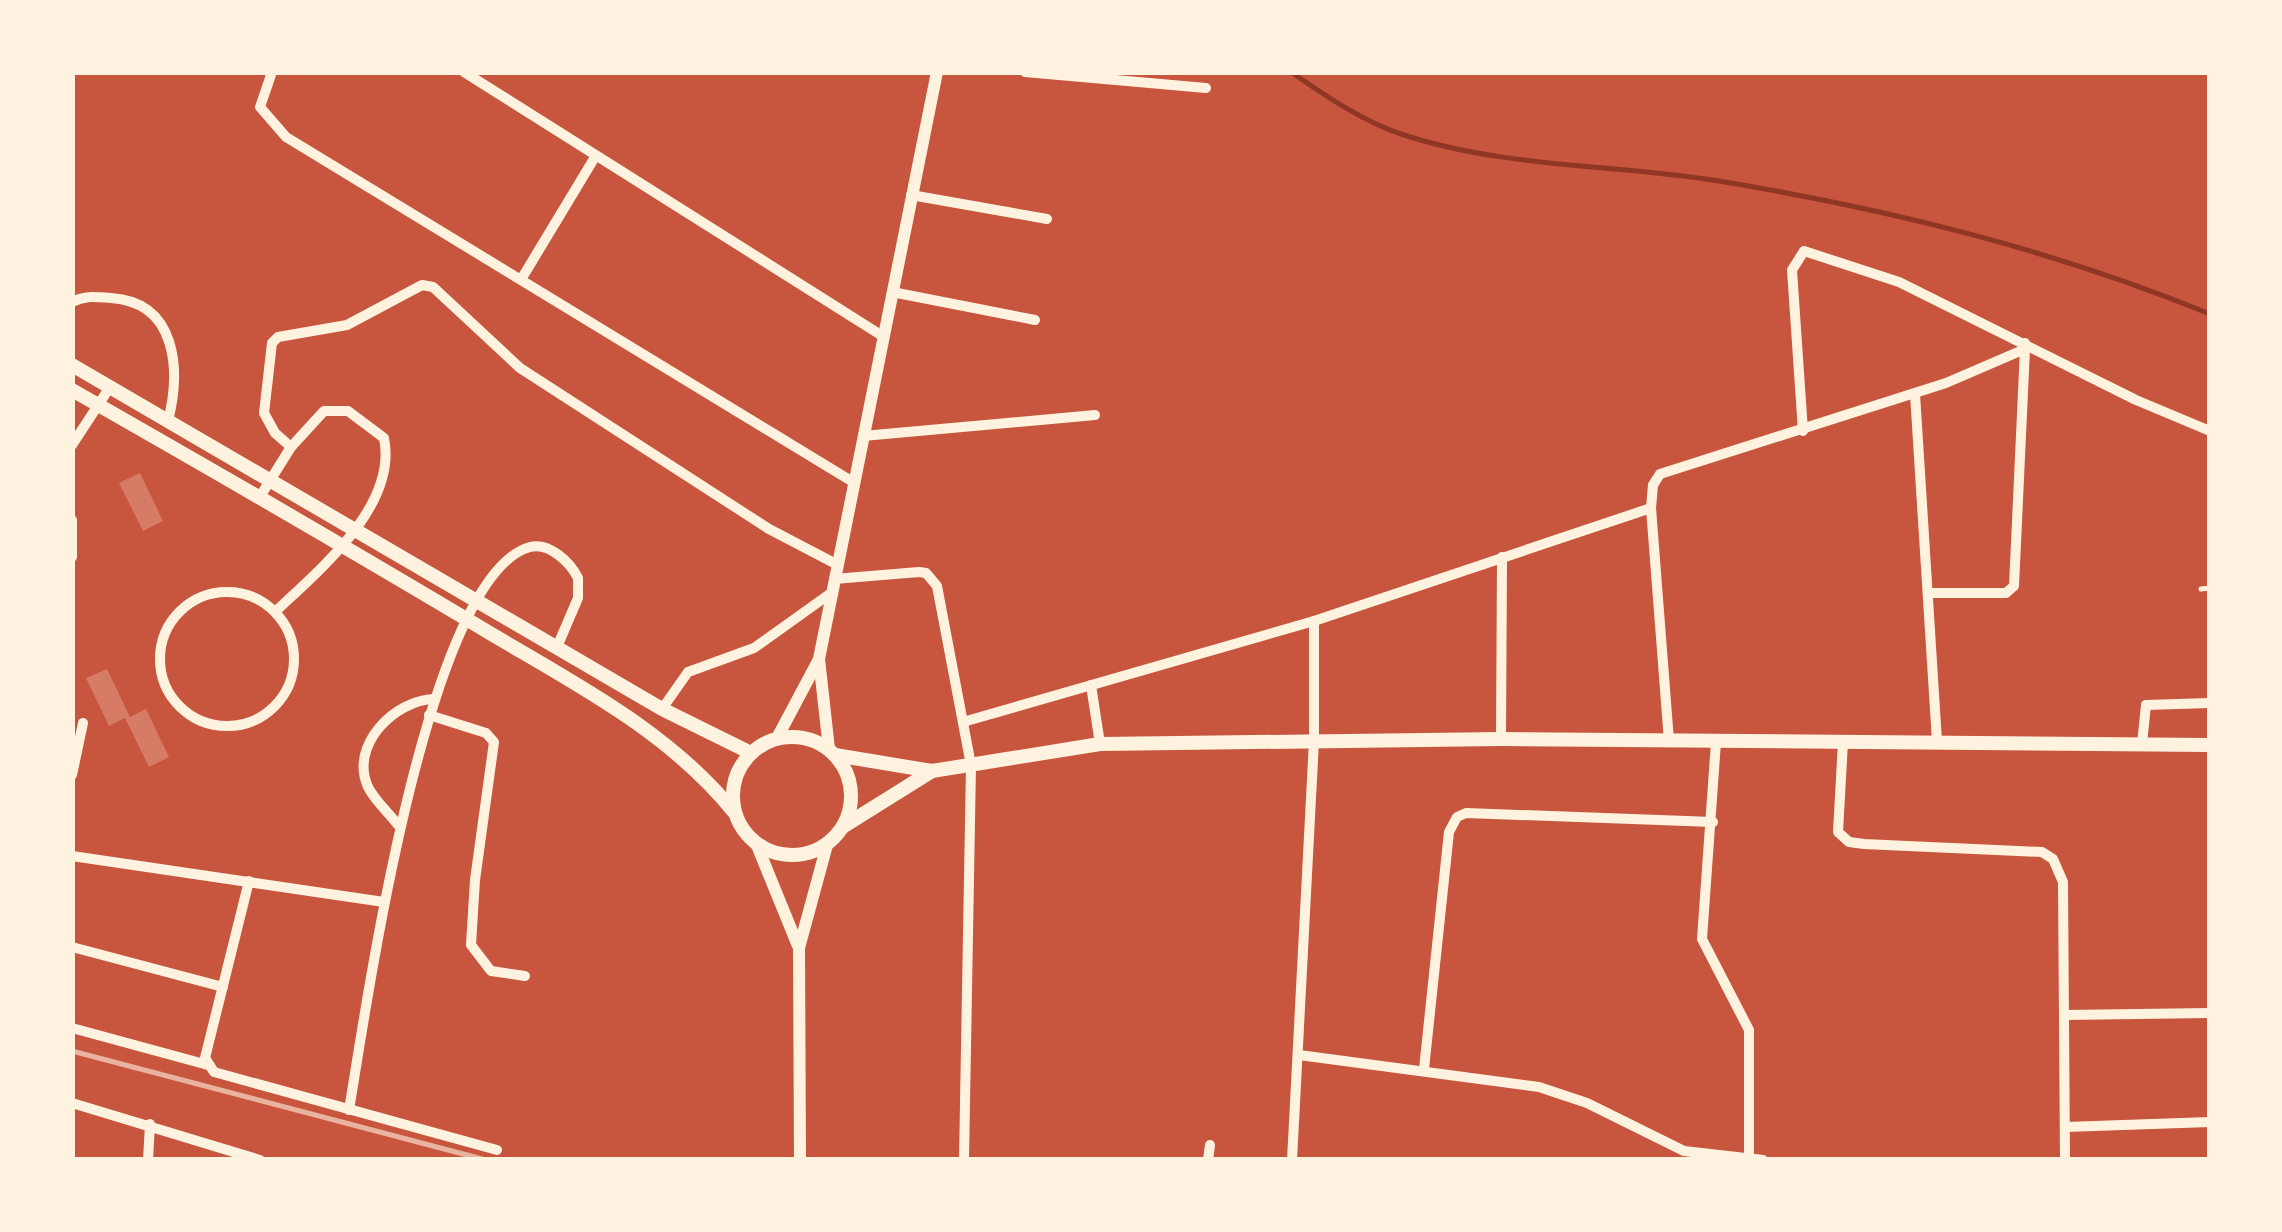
<svg xmlns="http://www.w3.org/2000/svg" width="2282" height="1232" font-family="'Fira Sans Condensed',sans-serif">
  <rect width="100%" height="100%" fill="#c8553d"/>
  <g fill="none" stroke-linecap="round" stroke-linejoin="round">
    <path stroke="#8f3625" stroke-width="5" d="M1291,72C1326,96 1363,122 1404,135C1505,168 1615,164 1719,181C1888,209 2051,249 2210,314"/>
  </g>
  <g fill="#d67c66">
    <polygon points="140,473 163,521 143,531 119,483"/>
    <polygon points="107,669 130,717 146,709 169,757 149,767 125,718 109,726 86,678"/>
  </g>
  <g fill="none" stroke-linecap="round" stroke-linejoin="round">
    <g stroke="#fff3e0" stroke-width="5">
      <polyline points="141,72 152,72"/>
      <polyline points="2201,589 2210,588"/>
    </g>
    <g stroke="#fff3e0" stroke-width="10">
      <polyline points="272,72 260,107 286,137 853,482"/>
      <polyline points="464,72 884,337"/>
      <polyline points="1025,72 1206,88"/>
      <polyline points="911,195 1047,219"/>
      <polyline points="522,278 595,157"/>
      <polyline points="892,292 1035,320"/>
      <path d="M72,302C85,295 96,297 111,298C177,302 181,370 168,421"/>
      <polyline points="1915,394 1937,741"/>
      <polyline points="1803,431 1792,270 1804,251 1899,282 2136,400 2210,431"/>
      <polyline points="863,436 1095,415"/>
      <polyline points="72,445 110,387"/>
      <polyline points="291,447 275,433 264,413 272,343 278,337 347,325 422,285 433,287 520,368 769,529 838,565"/>
      <path d="M261,495L291,447L324,411H348L384,438C398,506 319,570 275,612"/>
      <polyline points="72,520 72,557"/>
      <polyline points="834,579 919,572 926,573 937,586 971,765 964,1160"/>
      <circle cx="227" cy="659" r="67"/>
      <polyline points="1928,593 2006,593 2014,586 2025,349"/>
      <polyline points="1091,685 1100,744"/>
      <polyline points="662,709 688,672 754,648 831,593"/>
      <polyline points="429,715 486,733 494,742 475,880 471,945 491,971 525,976"/>
      <polyline points="963,722 1314,621 1651,508"/>
      <polyline points="1501,739 1502,557"/>
      <polyline points="1669,741 1651,508 1653,485 1660,474 1946,383 2025,349 2025,343"/>
      <polyline points="1716,742 1702,939 1749,1030 1749,1160"/>
      <polyline points="1843,742 1838,832 1849,842 1864,844 2042,852 2053,859 2063,882 2065,1160"/>
      <polyline points="2142,744 2146,705 2210,703"/>
      <polyline points="72,775 83,723"/>
      <path d="M398,825C389,813 375,801 368,787C349,745 395,700 434,699"/>
      <polyline points="72,856 384,902"/>
      <polyline points="249,881 205,1058 214,1072 497,1150"/>
      <polyline points="72,947 223,987"/>
      <polyline points="2064,1015 2210,1013"/>
      <polyline points="72,1028 208,1065"/>
      <polyline points="1299,1055 1539,1087 1587,1103 1684,1151 1763,1160"/>
      <polyline points="1424,1069 1449,832 1457,817 1466,813 1713,822"/>
      <polyline points="72,1103 260,1160"/>
      <path d="M349,1110C366,1010 426,575 530,547C549,542 570,562 578,578V598L557,647"/>
      <polyline points="2065,1127 2210,1122"/>
      <polyline points="148,1160 150,1124"/>
      <polyline points="1208,1160 1210,1145"/>
      <polyline points="1292,1160 1314,741 1314,621"/>
    </g>
    <g stroke="#fff3e0" stroke-width="12">
      <polyline points="777,738 818,661"/>
      <polyline points="829,749 819,659 937,72"/>
      <polyline points="756,843 798,946"/>
      <polyline points="800,1160 799,948 827,845"/>
    </g>
    <g stroke="#fff3e0" stroke-width="14">
      <polyline points="72,365 662,709 751,753"/>
      <path d="M72,390C209,468 344,546 478,626C569,681 666,728 734,812"/>
      <circle cx="792" cy="796" r="59"/>
      <polyline points="835,755 932,771 1100,744 1501,739 2210,745"/>
      <polyline points="844,826 932,771"/>
    </g>
    <polyline stroke="#e9b49f" stroke-width="5" points="72,1051 486,1160"/>
  </g>
  <rect width="2282" height="1232" fill="none" stroke="#fff3e0" stroke-width="150"/>
</svg>
